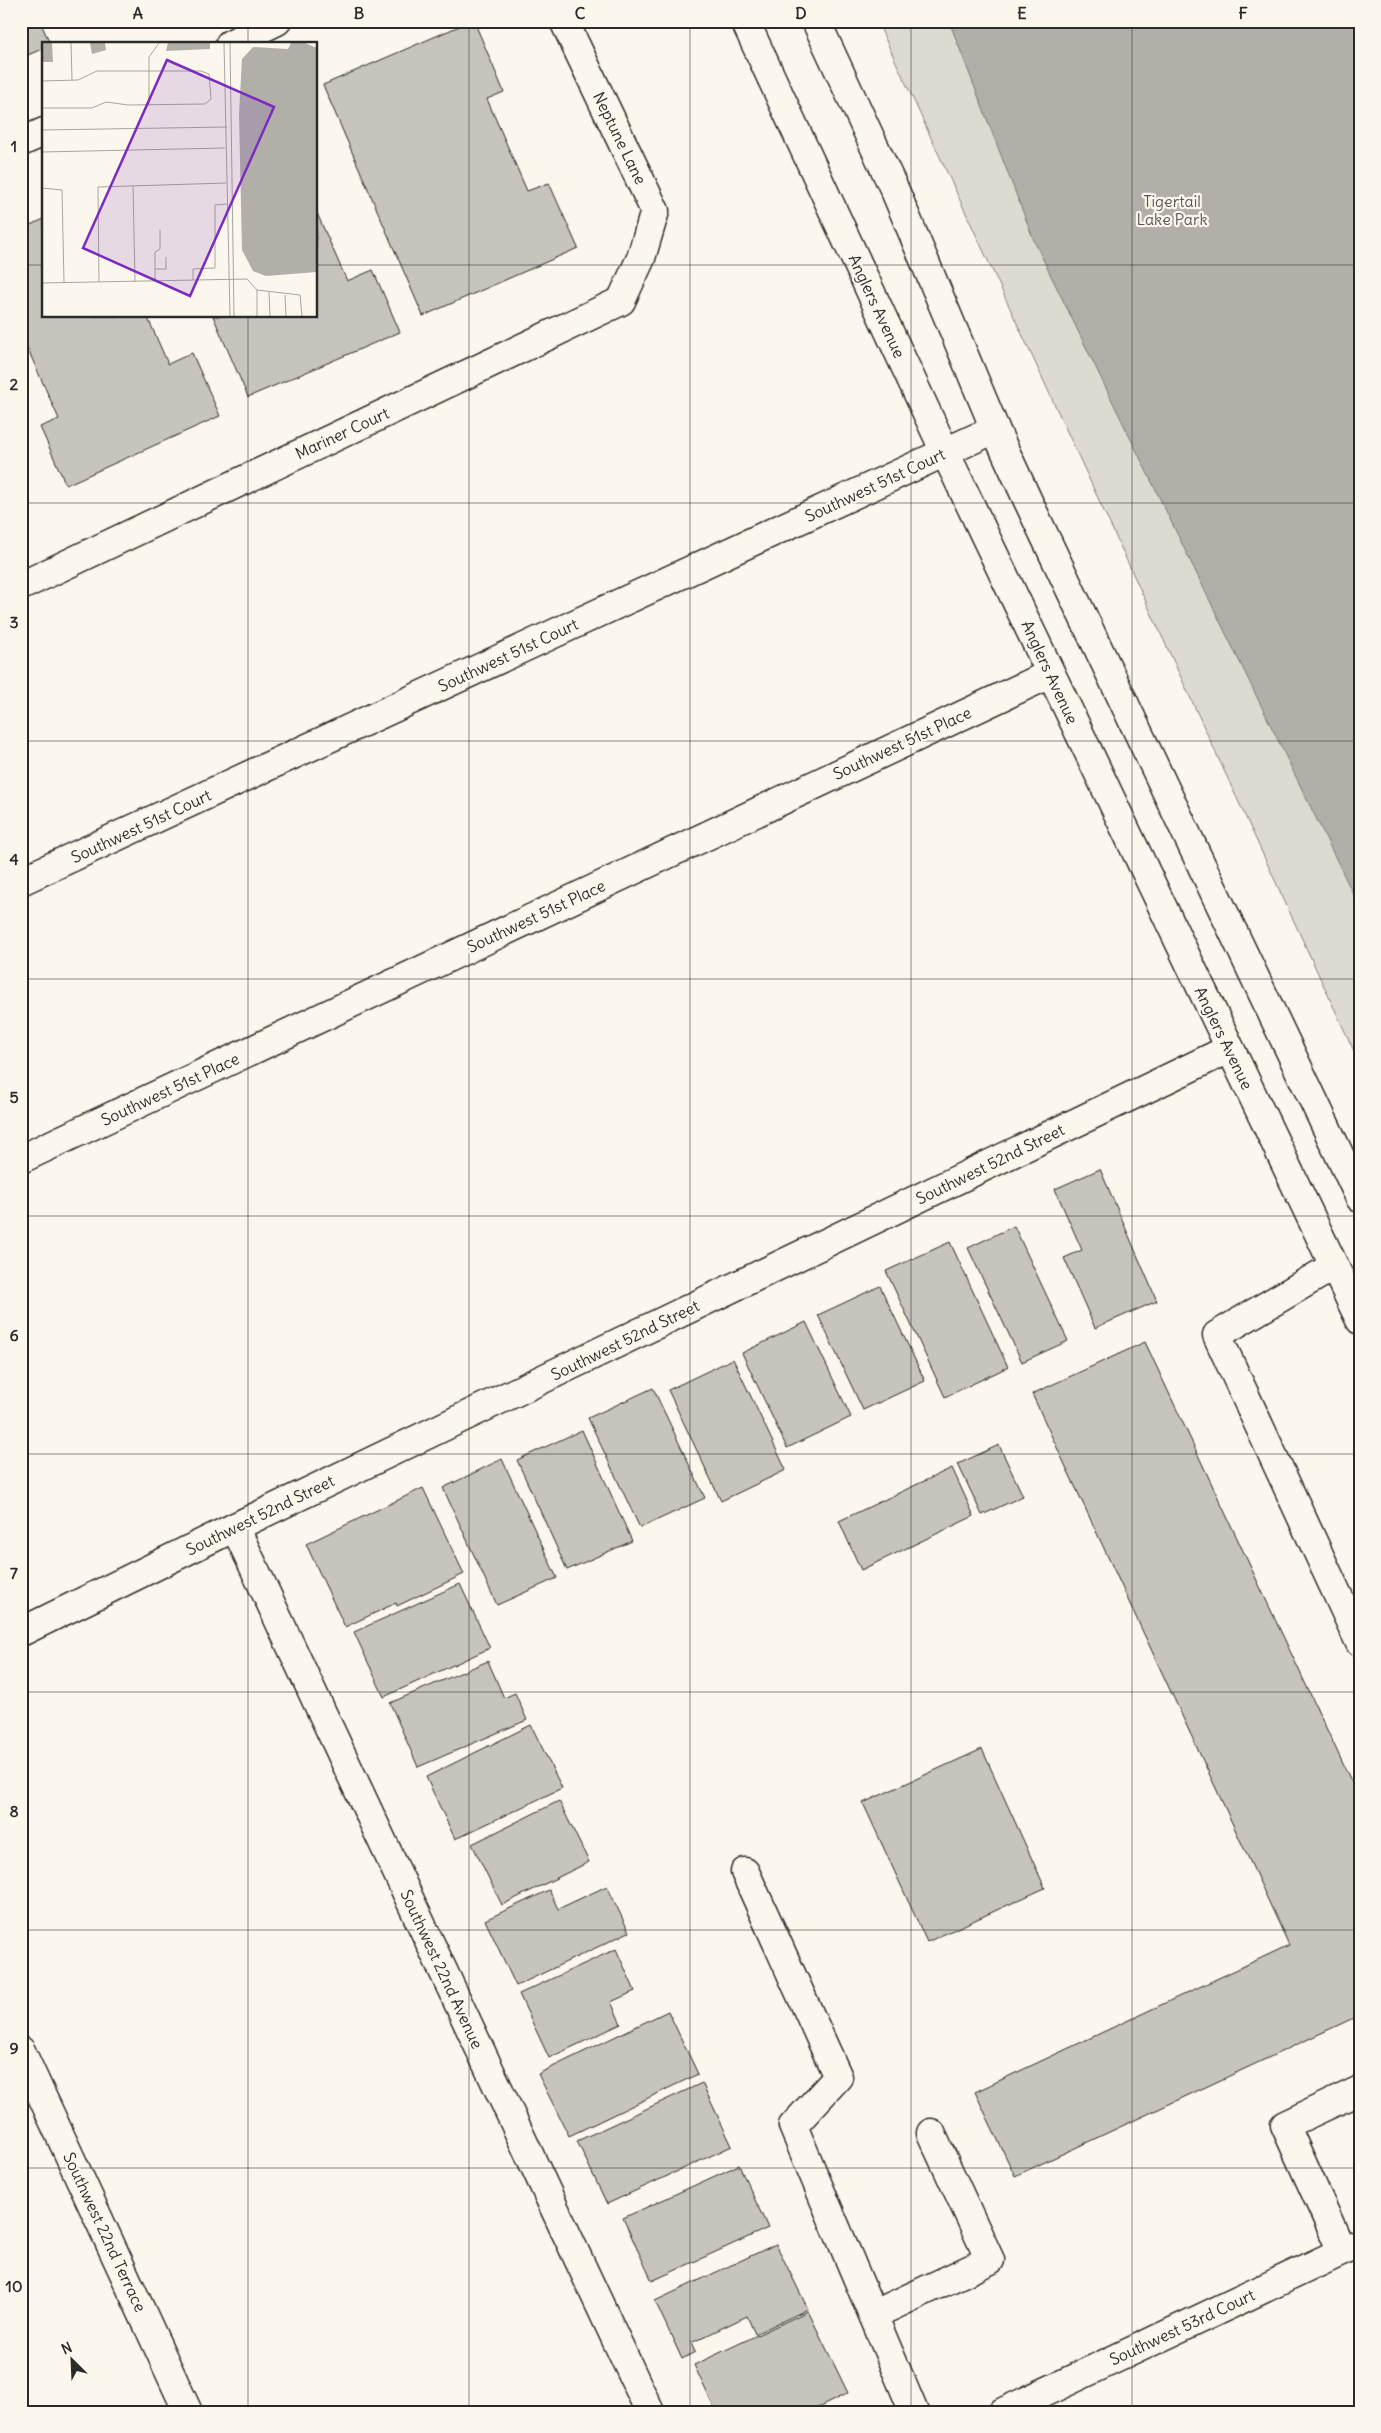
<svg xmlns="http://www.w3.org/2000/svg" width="1381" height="2433" font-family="Delius,sans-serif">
  <rect width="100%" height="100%" fill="#fbf7ec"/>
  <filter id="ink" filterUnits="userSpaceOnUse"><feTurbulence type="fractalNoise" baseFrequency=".02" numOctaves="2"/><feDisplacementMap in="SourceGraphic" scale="10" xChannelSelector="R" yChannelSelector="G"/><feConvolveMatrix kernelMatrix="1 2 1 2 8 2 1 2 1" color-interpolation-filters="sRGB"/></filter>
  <g filter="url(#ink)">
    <polygon fill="#dddad0" stroke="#84827e" points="877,21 1360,21 1360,1064"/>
    <polygon fill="#b1afa7" stroke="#7b7a75" points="949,21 1360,21 1360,908 1035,243"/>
    <g fill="#c7c4bc" stroke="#2b2b2b">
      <polygon points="21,21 40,21 50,44 44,44 44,48 21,58"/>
      <polygon points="471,21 474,21 504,92 487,99 527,191 549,183 578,248 423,316 323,85"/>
      <polygon points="316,211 347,281 373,270 400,332 248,397 213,316 316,316"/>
      <polygon points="44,219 44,316 147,316 168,364 192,353 220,416 66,485 40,427 59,419 21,334 21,229"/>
      <polygon points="1100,1169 1157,1301 1095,1328 1064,1258 1082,1250 1055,1189"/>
      <polygon points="1014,1226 1068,1341 1022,1362 968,1248"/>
      <polygon points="950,1242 1008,1367 945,1397 886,1271"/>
      <polygon points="880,1286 925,1381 863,1410 818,1315"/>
      <polygon points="806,1322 851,1417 787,1448 742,1353"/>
      <polygon points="1145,1342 1360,1800 1360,2015 1015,2176 975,2092 1289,1945 1032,1394"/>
      <polygon points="733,1359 786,1470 721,1501 668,1390"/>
      <polygon points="653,1388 705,1498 640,1528 588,1418"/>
      <polygon points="582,1430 632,1541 567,1570 517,1460"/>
      <polygon points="999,1445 1023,1496 982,1515 958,1464"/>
      <polygon points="502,1459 557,1578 497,1605 443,1488"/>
      <polygon points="952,1468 974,1516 861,1570 839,1521"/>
      <polygon points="423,1488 464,1574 397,1606 396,1603 345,1627 306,1544"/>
      <polygon points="460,1584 490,1648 384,1697 354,1632"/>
      <polygon points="488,1661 504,1698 515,1693 527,1720 418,1767 390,1703"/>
      <polygon points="531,1725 562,1788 455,1839 426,1777"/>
      <polygon points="982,1749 1045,1888 927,1942 863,1803"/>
      <polygon points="559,1801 589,1862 502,1905 472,1844"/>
      <polygon points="607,1886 629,1932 516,1986 485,1920 549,1890 558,1909"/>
      <polygon points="616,1949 635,1991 611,2002 621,2024 549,2058 519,1994"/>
      <polygon points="668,2011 698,2074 569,2136 538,2074"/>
      <polygon points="702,2083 732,2146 607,2204 577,2141"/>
      <polygon points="739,2165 768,2228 652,2281 623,2218"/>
      <polygon points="776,2244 808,2309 755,2334 747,2316 691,2343 695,2352 682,2359 655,2301"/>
      <polygon points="808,2311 848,2393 810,2412 716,2412 694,2365"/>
    </g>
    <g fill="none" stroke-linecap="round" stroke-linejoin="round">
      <g stroke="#2b2b2b" stroke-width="31">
        <g id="minor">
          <polyline points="745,21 945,452 1360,1320"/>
          <polyline points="816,21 896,193 995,429 1028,501 1360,1198"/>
          <polyline points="230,44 277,21"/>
          <polyline points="21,142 44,132"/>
          <polyline points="21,586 621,301 641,258 655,211 564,21"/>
          <polyline points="21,881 995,429"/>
          <polyline points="21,1159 1050,674"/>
          <polyline points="1334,1266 1217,1335 1360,1643"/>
          <polyline points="235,1527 650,2412"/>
          <polyline points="21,1632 235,1527 1229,1049"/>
          <polyline points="745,1872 838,2077 793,2126 914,2412"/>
          <polyline points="21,2051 188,2412"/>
          <polyline points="1342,2251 1285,2125 1360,2090"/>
          <polyline points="873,2315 990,2260 931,2133"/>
          <polyline points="1003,2412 1360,2243"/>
        </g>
      </g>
      <use href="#minor" stroke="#fbf7ec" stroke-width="28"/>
    </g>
  </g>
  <path fill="none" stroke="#2b2b2b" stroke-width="1" stroke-opacity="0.55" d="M248,21V44M469,21V2412M690,21V2412M911,21V2412M1132,21V2412M21,265H44M316,265H1360M248,316V2412M21,503H1360M21,741H1360M21,979H1360M21,1216H1360M21,1454H1360M21,1692H1360M21,1930H1360M21,2168H1360"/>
  <g text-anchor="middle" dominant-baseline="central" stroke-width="4.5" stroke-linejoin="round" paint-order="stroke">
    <g font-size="16" fill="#2b2b2b" stroke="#fbf7ec">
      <text transform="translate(620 138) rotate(64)">Neptune Lane</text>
      <text transform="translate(877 306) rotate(65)">Anglers Avenue</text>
      <text transform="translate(342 433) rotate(-25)">Mariner Court</text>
      <text transform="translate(875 485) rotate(-25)">Southwest 51st Court</text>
      <text transform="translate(508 655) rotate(-25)">Southwest 51st Court</text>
      <text transform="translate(1050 672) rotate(65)">Anglers Avenue</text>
      <text transform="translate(902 743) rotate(-25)">Southwest 51st Place</text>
      <text transform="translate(141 826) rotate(-25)">Southwest 51st Court</text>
      <text transform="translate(536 916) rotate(-25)">Southwest 51st Place</text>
      <text transform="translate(1224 1038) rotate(64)">Anglers Avenue</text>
      <text transform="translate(170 1089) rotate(-25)">Southwest 51st Place</text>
      <text transform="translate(990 1164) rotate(-26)">Southwest 52nd Street</text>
      <text transform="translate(625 1340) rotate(-26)">Southwest 52nd Street</text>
      <text transform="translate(260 1515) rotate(-26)">Southwest 52nd Street</text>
      <text transform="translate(442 1969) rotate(65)">Southwest 22nd Avenue</text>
      <text transform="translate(105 2232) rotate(65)">Southwest 22nd Terrace</text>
      <text transform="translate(1182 2327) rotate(-25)">Southwest 53rd Court</text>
    </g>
    <g font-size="16" fill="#585754" stroke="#fbf7ec">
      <text x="1172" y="201">Tigertail<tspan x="1172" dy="18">Lake Park</tspan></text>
    </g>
  </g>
  <g transform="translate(42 42)">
    <rect width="275" height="275" fill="#fbf7ec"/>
    <path d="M0,1H10L11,20H0ZM48,1H63L64,8L50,12ZM126,1H168V7L124,9ZM249,1H263L275,6V230L224,234L211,229L200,208L197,72L200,17L211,5L246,7Z" fill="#b1afa7"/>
    <path fill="none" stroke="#a8a59f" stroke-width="1" d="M29,1L30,38M182,1L188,274M188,1L192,274M0,39L36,38L55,29H159L167,32L169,57L163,62L86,63L64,60L50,66H0M107,64V15L117,1M0,88L185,85M0,110L183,106M91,144L93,240M0,146L20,148L22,240M113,227H124V215M151,238V227L173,226V163L185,162M113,239V210L118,207V188M57,240L56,145L184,141M0,241L205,237L215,248L258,253L260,274M215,248V274M227,250L228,274M243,253L244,274"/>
    <path fill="#7b2cbf" fill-opacity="0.15" stroke="#7b2cbf" stroke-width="2.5" d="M125,18L232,65L148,254L41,206Z"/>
    <rect width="275" height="275" fill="none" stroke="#2b2b2b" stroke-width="2.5"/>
  </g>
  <rect width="1381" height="2433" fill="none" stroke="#fbf7ec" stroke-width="55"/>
  <g transform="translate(72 2360) rotate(336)" stroke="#fbf7ec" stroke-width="4" paint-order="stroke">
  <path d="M0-4L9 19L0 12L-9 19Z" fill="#2b2b2b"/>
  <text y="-8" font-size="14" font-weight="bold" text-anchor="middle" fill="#2b2b2b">N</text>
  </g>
  <rect x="28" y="28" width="1326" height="2378" fill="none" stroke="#2b2b2b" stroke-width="2"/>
  <g font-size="16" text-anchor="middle" font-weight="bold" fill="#2b2b2b">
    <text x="138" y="19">A</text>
    <text x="359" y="19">B</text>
    <text x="580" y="19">C</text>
    <text x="801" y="19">D</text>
    <text x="1022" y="19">E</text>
    <text x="1243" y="19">F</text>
    <text x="14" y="152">1</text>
    <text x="14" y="390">2</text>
    <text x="14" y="628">3</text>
    <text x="14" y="865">4</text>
    <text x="14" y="1103">5</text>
    <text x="14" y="1341">6</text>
    <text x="14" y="1579">7</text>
    <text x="14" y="1817">8</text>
    <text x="14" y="2054">9</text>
    <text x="14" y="2292">10</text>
  </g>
</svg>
